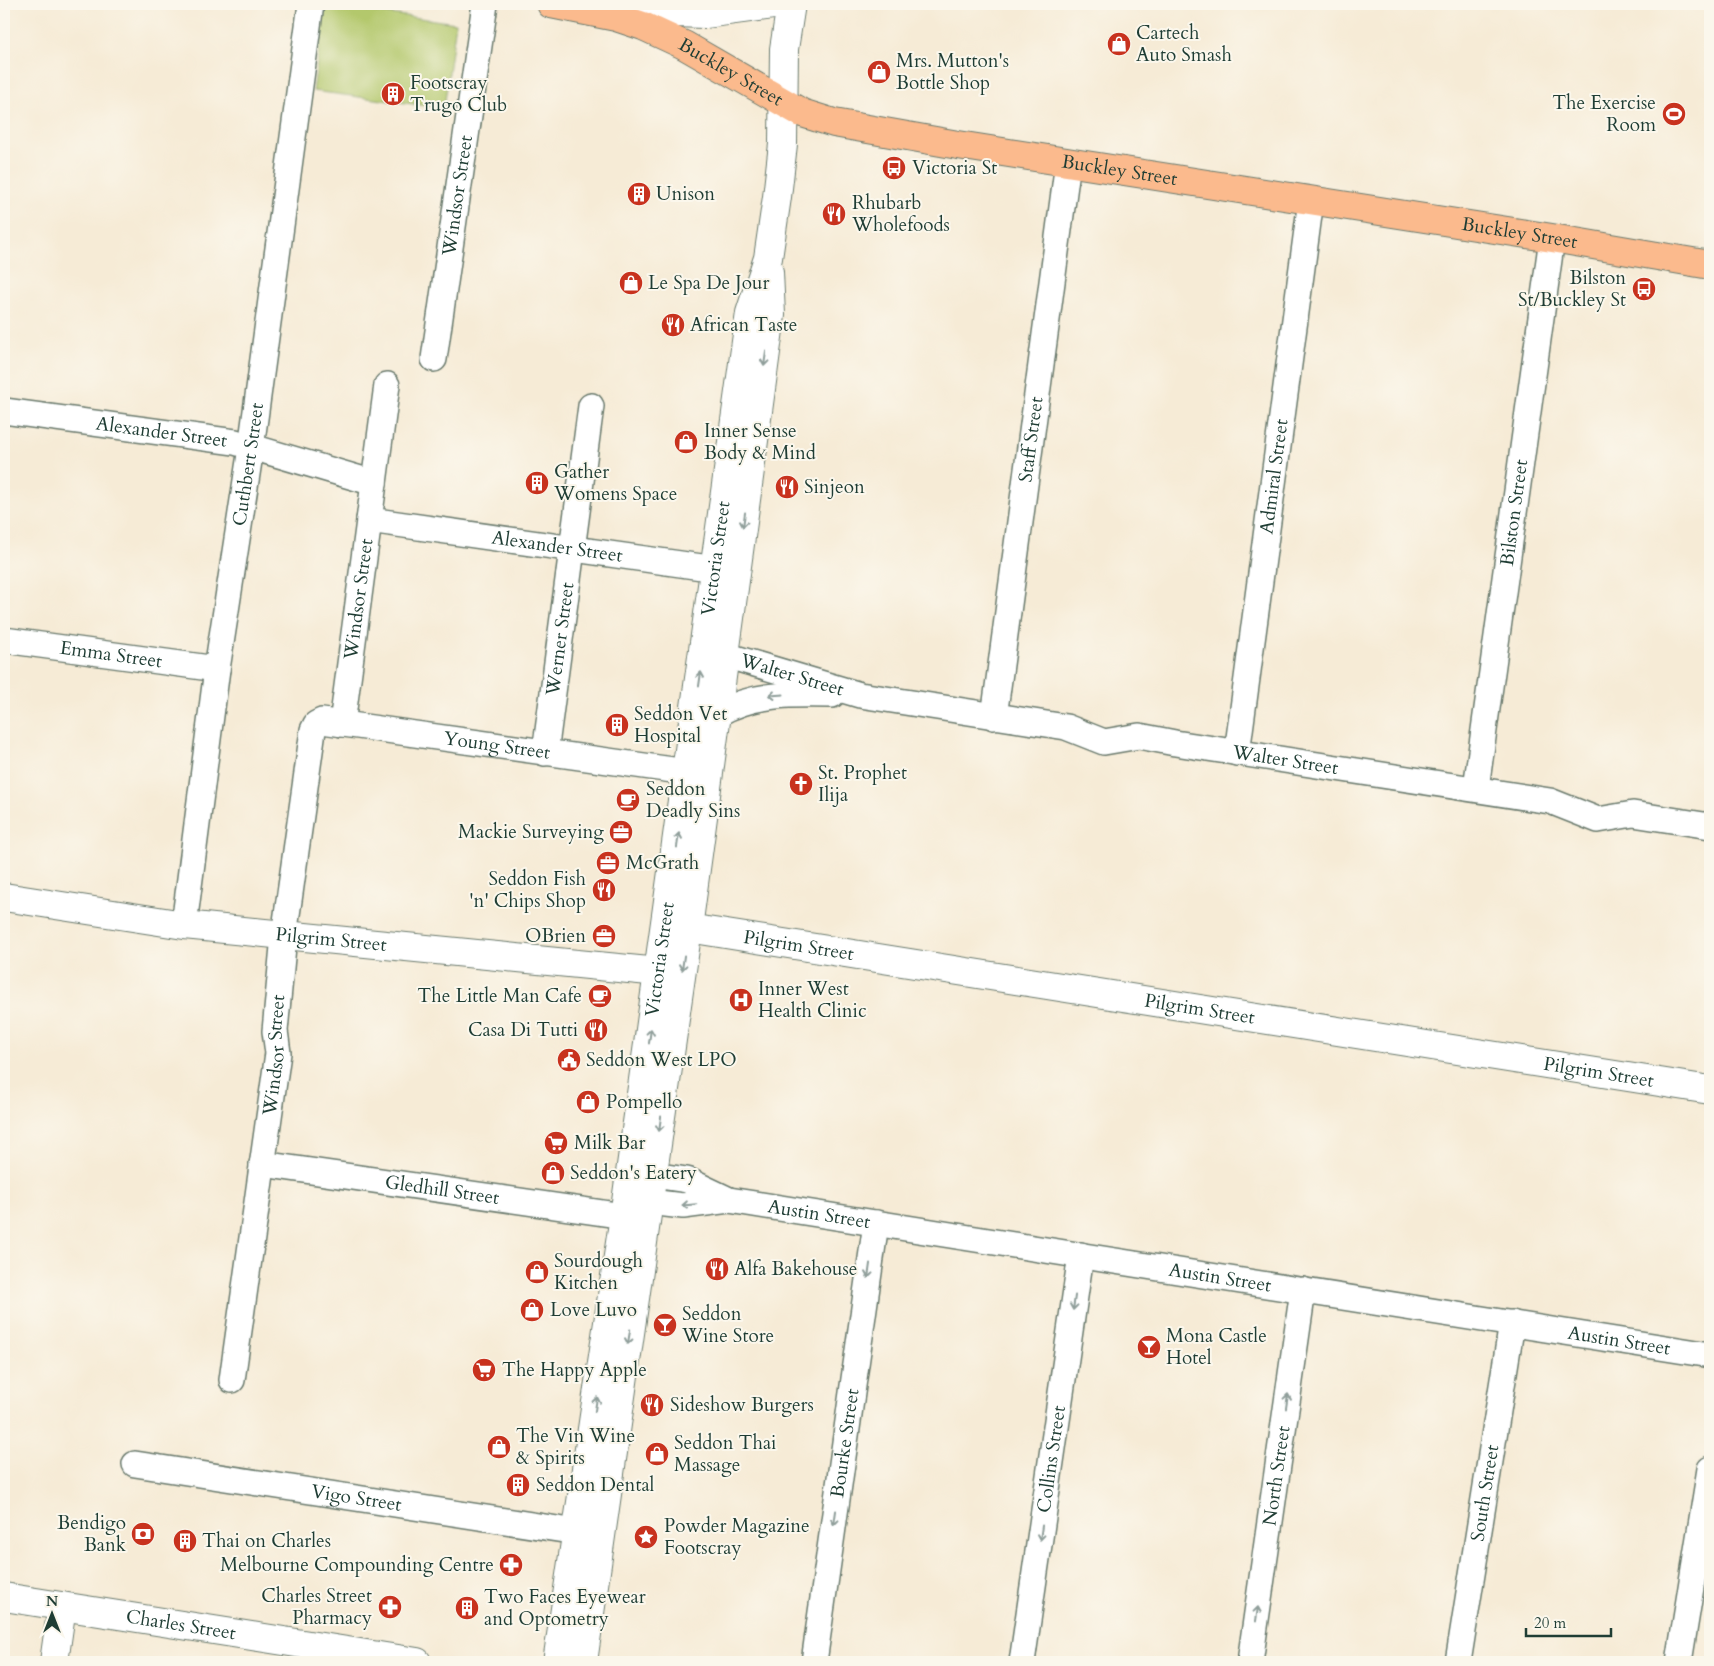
<svg xmlns="http://www.w3.org/2000/svg" width="1714" height="1666" font-family="Cardo,serif">
  <rect width="100%" height="100%" fill="#fbf7ec"/>
  <filter id="ink" filterUnits="userSpaceOnUse"><feTurbulence type="fractalNoise" baseFrequency=".02" numOctaves="2"/><feDisplacementMap in="SourceGraphic" scale="10" xChannelSelector="R" yChannelSelector="G"/><feConvolveMatrix kernelMatrix="1 2 1 2 8 2 1 2 1" color-interpolation-filters="sRGB"/></filter>
  <filter id="wash" filterUnits="userSpaceOnUse"><feTurbulence type="fractalNoise" baseFrequency=".0096" numOctaves="4" result="noise"/><feDisplacementMap in="SourceGraphic" scale="20" xChannelSelector="R" yChannelSelector="G"/><feGaussianBlur stdDeviation="1.12" result="paint"/><feColorMatrix in="noise" values="0 0 0 0 0 0 0 0 0 0 0 0 0 0 0 0 0 1.4 0 .05"/><feComposite in="paint" operator="in"/></filter>
  <g filter="url(#wash)">
    <rect width="100%" height="100%" fill="#f6ebd6"/>
    <polygon fill="#b3c86c" stroke="#698250" points="325,5 456,23 444,108 313,91"/>
  </g>
  <g filter="url(#ink)">
    <g fill="none" stroke-linecap="round" stroke-linejoin="round">
      <g stroke="#6a7a6d" stroke-width="28">
        <g id="minor">
          <path id="s1" d="M434,359L485,4"/>
          <path id="s2" d="M4,411L235,442L374,483"/>
          <path id="s3" d="M369,520L716,569"/>
          <path id="s4" d="M4,640L217,669"/>
          <path id="s5" d="M725,655L860,695L1066,727L1104,742L1139,736L1175,743L1550,801L1598,820L1633,814L1710,826"/>
          <path d="M717,714C754,693 791,694 832,695"/>
          <path id="s6" d="M994,717L1068,162"/>
          <path id="s7" d="M342,724L387,385"/>
          <path id="s8" d="M545,753L591,406"/>
          <path id="s9" d="M1237,753L1311,200"/>
          <path id="s10" d="M1476,788L1552,238"/>
          <path id="s11" d="M184,925L217,669L251,448L311,4"/>
          <path id="s12" d="M262,1164L624,1216"/>
          <path id="s13" d="M653,1175L687,1180L729,1200L1710,1355"/>
          <polyline points="649,1202 683,1206 729,1200"/>
          <path id="s14" d="M232,1380L278,1053L275,1031L284,936L313,730L316,724L322,721L687,772"/>
          <path id="s15" d="M135,1464L577,1532"/>
          <path id="s16" d="M814,1662L876,1223"/>
          <path id="s17" d="M1022,1662L1081,1255"/>
          <path id="s18" d="M1250,1662L1303,1290"/>
          <path id="s19" d="M1458,1662L1512,1323"/>
          <polyline points="1679,1662 1710,1469"/>
        </g>
      </g>
      <g stroke="#6a7a6d" stroke-width="30">
        <g id="tertiary">
          <polyline points="610,11 705,14 781,4"/>
          <path id="s20" d="M4,897L184,925L659,972"/>
          <path id="s21" d="M688,928L1710,1090"/>
          <path id="s22" d="M4,1597L417,1662"/>
          <polyline points="54,1662 62,1606"/>
          <path id="s23" d="M557,1662L624,1216L750,313L768,258L777,197L783,144L784,49L791,4"/>
          <polyline points="583,1662 688,928 771,315 769,272"/>
        </g>
      </g>
      <g stroke="#6a7a6d" stroke-width="30">
        <g id="primary">
          <path id="s24" d="M551,4L616,17L643,26L684,45L802,113L834,123L958,145L1552,238L1710,265"/>
        </g>
      </g>
      <use href="#minor" stroke="#fff" stroke-width="25"/>
      <use href="#tertiary" stroke="#fff" stroke-width="28"/>
      <use href="#primary" stroke="#fbba8d" stroke-width="28"/>
    </g>
    <defs><path id="oneway-shaft" d="M-6 0H5M1.5-3L5.5 0L1.5 3" fill="none" stroke-width="1.6" stroke-linecap="round" stroke-linejoin="round" transform="scale(1.25)"/></defs>
    <g stroke="#8f9e9a">
      <use href="#oneway-shaft" transform="translate(765 359) rotate(98)"/>
      <use href="#oneway-shaft" transform="translate(744 520) rotate(98)"/>
      <use href="#oneway-shaft" transform="translate(700 679) rotate(-82)"/>
      <use href="#oneway-shaft" transform="translate(776 695) rotate(176)"/>
      <use href="#oneway-shaft" transform="translate(678 840) rotate(-82)"/>
      <use href="#oneway-shaft" transform="translate(683 963) rotate(98)"/>
      <use href="#oneway-shaft" transform="translate(650 1036) rotate(-82)"/>
      <use href="#oneway-shaft" transform="translate(660 1124) rotate(98)"/>
      <use href="#oneway-shaft" transform="translate(689 1205) rotate(175)"/>
      <use href="#oneway-shaft" transform="translate(869 1271) rotate(98)"/>
      <use href="#oneway-shaft" transform="translate(1074 1303) rotate(98)"/>
      <use href="#oneway-shaft" transform="translate(629 1337) rotate(99)"/>
      <use href="#oneway-shaft" transform="translate(1287 1401) rotate(-82)"/>
      <use href="#oneway-shaft" transform="translate(596 1404) rotate(-81)"/>
      <use href="#oneway-shaft" transform="translate(835 1518) rotate(98)"/>
      <use href="#oneway-shaft" transform="translate(1041 1533) rotate(98)"/>
      <use href="#oneway-shaft" transform="translate(1257 1614) rotate(-82)"/>
    </g>
  </g>
  <defs>
    <g id="shop-disc" transform="scale(1.25)"><circle r="9.5" fill="#c8321e" stroke="#fbf7ec"/><path d="M-5-2.5h2.3a2.7 3.5 0 0 1 5.4 0H5L5.5 6h-11ZM-1.5-2.5h3a1.5 2.3 0 0 0-3 0Z" fill="#fff"/></g>
    <g id="building-disc" transform="scale(1.25)"><circle r="9.5" fill="#c8321e" stroke="#fbf7ec"/><path d="M-4-6H4V6H1V3H-1V6H-4ZM-2.5-4.3h1.7v1.8h-1.7ZM.8-4.3h1.7v1.8H.8ZM-2.5-1h1.7V.8h-1.7ZM.8-1h1.7V.8H.8Z" fill="#fff"/></g>
    <g id="stadium-disc" transform="scale(1.25)"><circle r="9.5" fill="#c8321e" stroke="#fbf7ec"/><path d="M0-5a6.5 5 0 1 0 0 10a6.5 5 0 1 0 0-10ZM-3.5-1.8h7v3.6h-7Z" fill="#fff"/></g>
    <g id="bus-disc" transform="scale(1.25)"><circle r="9.5" fill="#c8321e" stroke="#fbf7ec"/><path d="M-5-6H5V4H4V6H2V4H-2V6H-4V4H-5ZM-3.5-4V0h7V-4ZM-3.5 1.2v1.5H-2V1.2ZM2 1.2v1.5H3.5V1.2Z" fill="#fff"/></g>
    <g id="restaurant-disc" transform="scale(1.25)"><circle r="9.5" fill="#c8321e" stroke="#fbf7ec"/><path d="M-5-6h1v4h1v-4h1v4h1v-4h1v5L-1.5 .5V6h-2V.5L-5-1ZM5-6V6H3V1.5H1.5Q1.5-4 5-6Z" fill="#fff"/></g>
    <g id="church-disc" transform="scale(1.25)"><circle r="9.5" fill="#c8321e" stroke="#fbf7ec"/><path d="M-1.2-6h2.4v3.5h3.3v2.4h-3.3V6h-2.4V-.1h-3.3v-2.4h3.3Z" fill="#fff"/></g>
    <g id="cafe-disc" transform="scale(1.25)"><circle r="9.5" fill="#c8321e" stroke="#fbf7ec"/><path d="M-5.5-4.5H6V0H3Q3 3.5 0 3.5H-2.5Q-5.5 3.5-5.5 0ZM3-3.2v2h1.7v-2ZM-6 4.5H4V6H-6Z" fill="#fff"/></g>
    <g id="office-disc" transform="scale(1.25)"><circle r="9.5" fill="#c8321e" stroke="#fbf7ec"/><path d="M-6-3h4V-5.5h4V-3h4V5H-6ZM-1-4.5V-3h2v-1.5ZM-6 0V1H6V0Z" fill="#fff"/></g>
    <g id="hospital-disc" transform="scale(1.25)"><circle r="9.5" fill="#c8321e" stroke="#fbf7ec"/><path d="M-5-5h3v3.5h4V-5h3V5h-3V1.5h-4V5h-3Z" fill="#fff"/></g>
    <g id="civic-disc" transform="scale(1.25)"><circle r="9.5" fill="#c8321e" stroke="#fbf7ec"/><path d="M-.6-6.5H3V-4.5H.6V-3L4-1V1h2V6H-6V1h2V-1L-.6-3ZM-1.2 2.5V6h2.4V2.5Z" fill="#fff"/></g>
    <g id="supermarket-disc" transform="scale(1.25)"><circle r="9.5" fill="#c8321e" stroke="#fbf7ec"/><path d="M-6-5.5h2.5l.6 2H6L4.5 2H-2.5L-4.4-4H-6ZM-1.5 3.2a1.3 1.3 0 1 0 .1 0ZM3 3.2a1.3 1.3 0 1 0 .1 0Z" fill="#fff"/></g>
    <g id="bar-disc" transform="scale(1.25)"><circle r="9.5" fill="#c8321e" stroke="#fbf7ec"/><path d="M-6-5H6L.8 .8V4.5H3.5V6h-7V4.5H-.8V.8Z" fill="#fff"/></g>
    <g id="bank-disc" transform="scale(1.25)"><circle r="9.5" fill="#c8321e" stroke="#fbf7ec"/><path d="M-6-4H6V4H-6ZM0-2.3a2.3 2.3 0 1 0 0 4.6a2.3 2.3 0 1 0 0-4.6Z" fill="#fff"/></g>
    <g id="sight-disc" transform="scale(1.25)"><circle r="9.5" fill="#c8321e" stroke="#fbf7ec"/><path d="M0-6L1.8-2.2L6-1.7L2.9 1.2L3.7 5.4L0 3.3L-3.7 5.4L-2.9 1.2L-6-1.7L-1.8-2.2Z" fill="#fff"/></g>
    <g id="pharmacy-disc" transform="scale(1.25)"><circle r="9.5" fill="#c8321e" stroke="#fbf7ec"/><path d="M-2-6h4v4h4v4h-4v4h-4v-4h-4v-4h4Z" fill="#fff"/></g>
  </defs>
  <g fill-rule="evenodd">
    <use href="#shop-disc" x="1119" y="44"/>
    <use href="#shop-disc" x="879" y="72"/>
    <use href="#building-disc" x="393" y="94"/>
    <use href="#stadium-disc" x="1674" y="114"/>
    <use href="#bus-disc" x="894" y="168"/>
    <use href="#building-disc" x="639" y="194"/>
    <use href="#restaurant-disc" x="834" y="214"/>
    <use href="#shop-disc" x="631" y="283"/>
    <use href="#bus-disc" x="1644" y="289"/>
    <use href="#restaurant-disc" x="673" y="325"/>
    <use href="#shop-disc" x="686" y="442"/>
    <use href="#building-disc" x="537" y="483"/>
    <use href="#restaurant-disc" x="787" y="487"/>
    <use href="#building-disc" x="617" y="725"/>
    <use href="#church-disc" x="801" y="784"/>
    <use href="#cafe-disc" x="628" y="800"/>
    <use href="#office-disc" x="621" y="832"/>
    <use href="#office-disc" x="608" y="863"/>
    <use href="#restaurant-disc" x="604" y="890"/>
    <use href="#office-disc" x="604" y="936"/>
    <use href="#cafe-disc" x="600" y="996"/>
    <use href="#hospital-disc" x="741" y="1000"/>
    <use href="#restaurant-disc" x="596" y="1030"/>
    <use href="#civic-disc" x="569" y="1060"/>
    <use href="#shop-disc" x="588" y="1102"/>
    <use href="#supermarket-disc" x="556" y="1143"/>
    <use href="#shop-disc" x="553" y="1173"/>
    <use href="#restaurant-disc" x="717" y="1269"/>
    <use href="#shop-disc" x="537" y="1272"/>
    <use href="#shop-disc" x="532" y="1310"/>
    <use href="#bar-disc" x="665" y="1325"/>
    <use href="#bar-disc" x="1149" y="1347"/>
    <use href="#supermarket-disc" x="484" y="1370"/>
    <use href="#restaurant-disc" x="652" y="1405"/>
    <use href="#shop-disc" x="499" y="1447"/>
    <use href="#shop-disc" x="657" y="1454"/>
    <use href="#building-disc" x="518" y="1485"/>
    <use href="#bank-disc" x="143" y="1534"/>
    <use href="#sight-disc" x="646" y="1537"/>
    <use href="#building-disc" x="185" y="1541"/>
    <use href="#pharmacy-disc" x="511" y="1565"/>
    <use href="#pharmacy-disc" x="390" y="1607"/>
    <use href="#building-disc" x="467" y="1608"/>
  </g>
  <g text-anchor="middle" dominant-baseline="central" stroke-width="4" stroke-linejoin="round" paint-order="stroke">
    <g font-size="19" fill="#1f3d34" stroke="#fbf7ec" text-anchor="start">
      <text x="1136" y="33">Cartech<tspan x="1136" dy="22">Auto Smash</tspan></text>
      <text x="896" y="61">Mrs. Mutton's<tspan x="896" dy="22">Bottle Shop</tspan></text>
      <text x="410" y="83">Footscray<tspan x="410" dy="22">Trugo Club</tspan></text>
      <text x="1656" y="103" text-anchor="end">The Exercise<tspan x="1656" dy="22">Room</tspan></text>
      <text x="912" y="168">Victoria St</text>
      <text x="656" y="194">Unison</text>
      <text x="852" y="203">Rhubarb<tspan x="852" dy="22">Wholefoods</tspan></text>
      <text x="1626" y="278" text-anchor="end">Bilston<tspan x="1626" dy="22">St/Buckley St</tspan></text>
      <text x="648" y="283">Le Spa De Jour</text>
      <text x="690" y="325">African Taste</text>
      <text x="704" y="431">Inner Sense<tspan x="704" dy="22">Body &amp; Mind</tspan></text>
      <text x="554" y="472">Gather<tspan x="554" dy="22">Womens Space</tspan></text>
      <text x="804" y="487">Sinjeon</text>
      <text x="634" y="714">Seddon Vet<tspan x="634" dy="22">Hospital</tspan></text>
      <text x="818" y="773">St. Prophet<tspan x="818" dy="22">Ilija</tspan></text>
      <text x="646" y="789">Seddon<tspan x="646" dy="22">Deadly Sins</tspan></text>
      <text x="604" y="832" text-anchor="end">Mackie Surveying</text>
      <text x="626" y="863">McGrath</text>
      <text x="586" y="879" text-anchor="end">Seddon Fish<tspan x="586" dy="22">'n' Chips Shop</tspan></text>
      <text x="586" y="936" text-anchor="end">OBrien</text>
      <text x="758" y="989">Inner West<tspan x="758" dy="22">Health Clinic</tspan></text>
      <text x="582" y="996" text-anchor="end">The Little Man Cafe</text>
      <text x="578" y="1030" text-anchor="end">Casa Di Tutti</text>
      <text x="586" y="1060">Seddon West LPO</text>
      <text x="606" y="1102">Pompello</text>
      <text x="574" y="1143">Milk Bar</text>
      <text x="570" y="1173">Seddon's Eatery</text>
      <text x="554" y="1261">Sourdough<tspan x="554" dy="22">Kitchen</tspan></text>
      <text x="734" y="1269">Alfa Bakehouse</text>
      <text x="550" y="1310">Love Luvo</text>
      <text x="682" y="1314">Seddon<tspan x="682" dy="22">Wine Store</tspan></text>
      <text x="1166" y="1336">Mona Castle<tspan x="1166" dy="22">Hotel</tspan></text>
      <text x="502" y="1370">The Happy Apple</text>
      <text x="670" y="1405">Sideshow Burgers</text>
      <text x="516" y="1436">The Vin Wine<tspan x="516" dy="22">&amp; Spirits</tspan></text>
      <text x="674" y="1443">Seddon Thai<tspan x="674" dy="22">Massage</tspan></text>
      <text x="536" y="1485">Seddon Dental</text>
      <text x="126" y="1523" text-anchor="end">Bendigo<tspan x="126" dy="22">Bank</tspan></text>
      <text x="664" y="1526">Powder Magazine<tspan x="664" dy="22">Footscray</tspan></text>
      <text x="202" y="1541">Thai on Charles</text>
      <text x="494" y="1565" text-anchor="end">Melbourne Compounding Centre</text>
      <text x="372" y="1596" text-anchor="end">Charles Street<tspan x="372" dy="22">Pharmacy</tspan></text>
      <text x="484" y="1597">Two Faces Eyewear<tspan x="484" dy="22">and Optometry</tspan></text>
    </g>
    <g font-size="19" fill="#1f3d34" stroke="#fbf7ec">
      <text stroke="none"><textPath href="#s24" startOffset="194">Buckley Street</textPath></text>
      <text stroke="none"><textPath href="#s24" startOffset="599">Buckley Street</textPath></text>
      <text stroke="none"><textPath href="#s1" startOffset="165">Windsor Street</textPath></text>
      <text stroke="none"><textPath href="#s24" startOffset="1004">Buckley Street</textPath></text>
      <text stroke="none"><textPath href="#s2" startOffset="159">Alexander Street</textPath></text>
      <text stroke="none"><textPath href="#s6" startOffset="280">Staff Street</textPath></text>
      <text stroke="none"><textPath href="#s11" startOffset="465">Cuthbert Street</textPath></text>
      <text stroke="none"><textPath href="#s9" startOffset="279">Admiral Street</textPath></text>
      <text stroke="none"><textPath href="#s10" startOffset="278">Bilston Street</textPath></text>
      <text stroke="none"><textPath href="#s3" startOffset="190">Alexander Street</textPath></text>
      <text stroke="none"><textPath href="#s23" startOffset="1115">Victoria Street</textPath></text>
      <text stroke="none"><textPath href="#s7" startOffset="126">Windsor Street</textPath></text>
      <text stroke="none"><textPath href="#s8" startOffset="115">Werner Street</textPath></text>
      <text stroke="none"><textPath href="#s4" startOffset="108">Emma Street</textPath></text>
      <text stroke="none"><textPath href="#s5" startOffset="70">Walter Street</textPath></text>
      <text stroke="none"><textPath href="#s14" startOffset="846">Young Street</textPath></text>
      <text stroke="none"><textPath href="#s5" startOffset="574">Walter Street</textPath></text>
      <text stroke="none"><textPath href="#s20" startOffset="330">Pilgrim Street</textPath></text>
      <text stroke="none"><textPath href="#s21" startOffset="112">Pilgrim Street</textPath></text>
      <text stroke="none"><textPath href="#s23" startOffset="710">Victoria Street</textPath></text>
      <text stroke="none"><textPath href="#s21" startOffset="518">Pilgrim Street</textPath></text>
      <text stroke="none"><textPath href="#s14" startOffset="328">Windsor Street</textPath></text>
      <text stroke="none"><textPath href="#s21" startOffset="922">Pilgrim Street</textPath></text>
      <text stroke="none"><textPath href="#s12" startOffset="182">Gledhill Street</textPath></text>
      <text stroke="none"><textPath href="#s13" startOffset="172">Austin Street</textPath></text>
      <text stroke="none"><textPath href="#s13" startOffset="578">Austin Street</textPath></text>
      <text stroke="none"><textPath href="#s13" startOffset="982">Austin Street</textPath></text>
      <text stroke="none"><textPath href="#s16" startOffset="221">Bourke Street</textPath></text>
      <text stroke="none"><textPath href="#s17" startOffset="205">Collins Street</textPath></text>
      <text stroke="none"><textPath href="#s18" startOffset="188">North Street</textPath></text>
      <text stroke="none"><textPath href="#s19" startOffset="171">South Street</textPath></text>
      <text stroke="none"><textPath href="#s15" startOffset="224">Vigo Street</textPath></text>
      <text stroke="none"><textPath href="#s22" startOffset="179">Charles Street</textPath></text>
    </g>
  </g>
  <rect width="1714" height="1666" fill="none" stroke="#fbf7ec" stroke-width="20"/>
  <g transform="translate(52 1614)" stroke="#fbf7ec" stroke-width="4" paint-order="stroke">
  <path d="M0-4L9 19L0 12L-9 19Z" fill="#1f3d34"/>
  <text y="-8" font-size="14" font-weight="bold" text-anchor="middle" fill="#1f3d34">N</text>
  </g>
  <path d="M1526 1628v8h85v-8" fill="none" stroke="#1f3d34" stroke-width="2.5"/>
  <text x="1534" y="1628" font-size="15" fill="#1f3d34" stroke="#fbf7ec" stroke-width="4" paint-order="stroke">20 m</text>
</svg>
